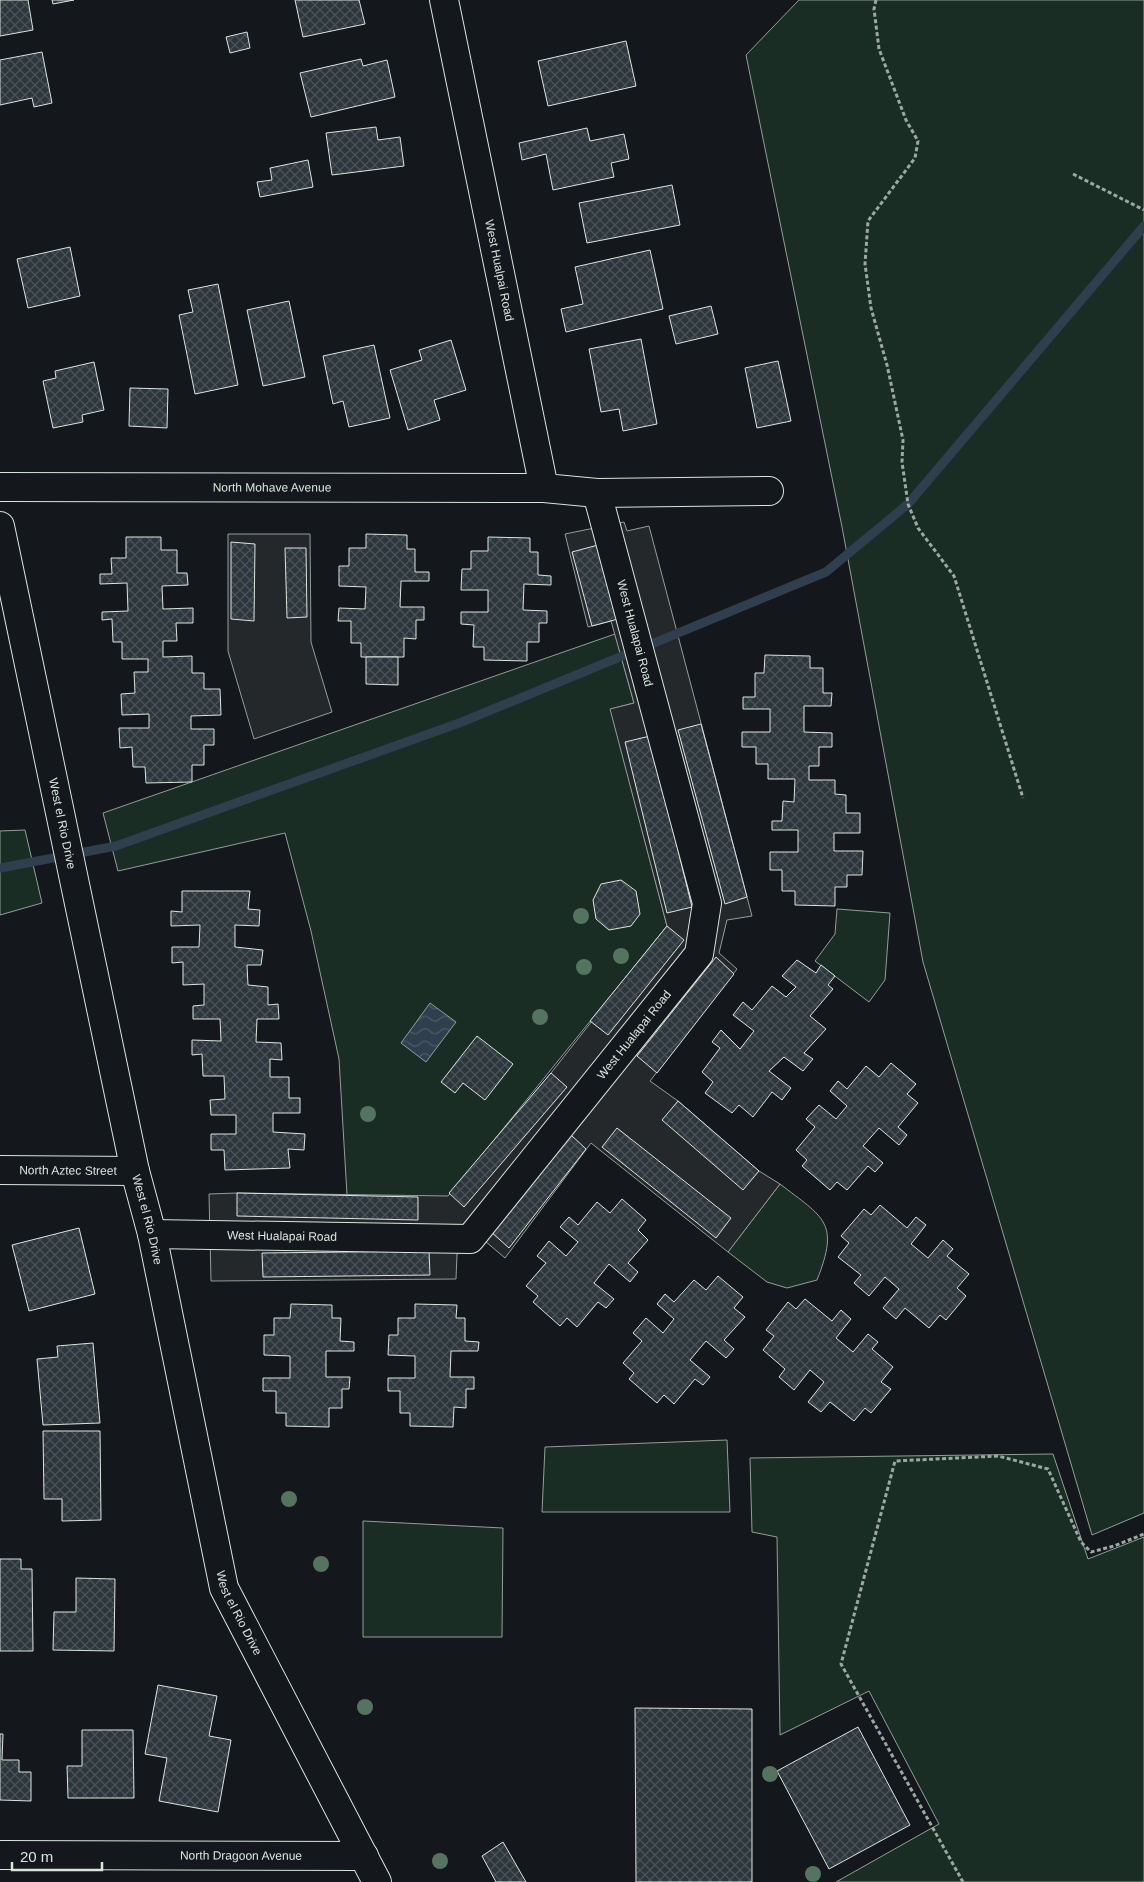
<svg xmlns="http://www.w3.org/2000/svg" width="1144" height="1882" font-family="Arial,sans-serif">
  <defs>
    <pattern id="water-waves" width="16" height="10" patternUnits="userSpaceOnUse" patternTransform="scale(1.25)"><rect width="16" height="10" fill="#2f3f4d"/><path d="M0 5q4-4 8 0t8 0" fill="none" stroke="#4c5b66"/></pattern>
    <pattern id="building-cross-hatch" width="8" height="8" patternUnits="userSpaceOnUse" patternTransform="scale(1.25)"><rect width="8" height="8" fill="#2c363c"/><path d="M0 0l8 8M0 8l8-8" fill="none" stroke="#4a5358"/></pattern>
  </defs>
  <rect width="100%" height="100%" fill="#14181c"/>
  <g fill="#1a2d24" stroke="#939e99">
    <polygon points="799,0 1144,0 1144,1513 1092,1535 923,962 842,527 746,55"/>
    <polygon points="615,634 634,703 611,709 667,926 448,1197 347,1195 339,1059 311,931 285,833 118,871 103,813"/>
    <polygon points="25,830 42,903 0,915 0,831"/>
    <polygon points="837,909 890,913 885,980 869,1002 815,961 835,934"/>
    <path d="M780,1184C824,1218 840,1222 817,1280L787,1288L767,1282L728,1252Z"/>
    <polygon points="727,1440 730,1512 542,1512 545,1447"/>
    <polygon points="1053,1454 1088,1559 1144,1537 1144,1882 836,1882 939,1824 869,1691 780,1735 777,1537 752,1532 750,1458"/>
    <polygon points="363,1521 503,1528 502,1637 363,1637"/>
  </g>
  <g fill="#24282b" stroke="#939e99">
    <polygon points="624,522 627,531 649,526 752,916 727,920 719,953 737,969 650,1081 678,1101 759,1171 780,1184 728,1252 591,1143 505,1258 485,1241 457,1254 456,1279 211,1281 209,1194 237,1193 448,1196 551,1073 667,926 610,709 634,703 611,621 588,627 565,534"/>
    <polygon points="228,534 310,534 311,642 332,712 254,739 228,651"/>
  </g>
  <polygon fill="url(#water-waves)" stroke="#939e99" points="430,1003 456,1022 426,1062 401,1043"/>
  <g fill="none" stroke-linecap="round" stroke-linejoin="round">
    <polyline stroke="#2f3f4d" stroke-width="9" points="0,868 116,846 462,722 826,572 908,504 1144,226"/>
  </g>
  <g fill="url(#building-cross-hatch)" stroke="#d8e6dc">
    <polygon points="0,0 28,0 33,30 0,36"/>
    <polygon points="52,0 74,0 53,4"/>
    <polygon points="295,0 359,0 365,24 303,37"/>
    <polygon points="247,32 250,48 230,53 226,37"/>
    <polygon points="626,41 636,86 548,106 538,61"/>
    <polygon points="42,52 52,103 34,107 32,98 0,105 0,60"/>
    <polygon points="361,59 363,66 387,60 395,97 311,117 300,73"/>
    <polygon points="376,127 378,140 400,137 404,166 332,175 326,133"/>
    <polygon points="587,128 590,141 624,134 629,159 611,163 614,177 553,190 546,154 522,160 519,143"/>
    <polygon points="308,160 313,187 260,197 257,182 272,180 270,168"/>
    <polygon points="672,185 680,225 587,243 579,203"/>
    <polygon points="70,247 80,296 28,308 17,259"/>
    <polygon points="650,250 663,309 566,332 561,309 583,304 575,267"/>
    <polygon points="218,284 238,385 195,394 179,315 193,312 188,290"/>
    <polygon points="289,301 305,377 263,386 247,310"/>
    <polygon points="711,306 718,334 676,344 669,316"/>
    <polygon points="641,339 657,424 623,431 619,409 601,412 589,349"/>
    <polygon points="451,340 466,390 434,400 440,420 408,430 390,370 422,360 419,350"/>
    <polygon points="374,345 390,418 349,427 343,401 333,404 323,356"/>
    <polygon points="778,361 791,421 757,428 745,368"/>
    <polygon points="94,362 104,410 82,415 83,422 53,428 43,381 56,378 55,371"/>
    <polygon points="130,388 168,389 167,428 129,426"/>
    <polygon points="366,534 407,535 407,549 415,549 415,572 429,572 429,581 401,581 400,607 424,607 424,620 416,620 416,639 404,638 404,657 361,657 361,643 351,643 351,621 338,621 339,608 365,609 366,587 339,586 339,566 349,566 349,548 366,548"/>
    <polygon points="126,537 161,537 161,550 177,550 177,573 187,573 188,585 162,586 163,609 193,608 193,623 176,623 177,641 163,641 163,657 192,656 192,673 204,673 204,689 220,689 221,715 191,716 191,729 214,729 214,745 204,745 204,765 192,765 192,782 146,783 145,767 133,767 132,747 120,748 119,728 149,728 149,714 122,715 121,694 135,693 134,672 148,672 148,659 122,659 122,642 113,642 112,619 102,620 102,612 128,611 127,583 100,584 100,574 112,574 111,558 126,558"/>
    <polygon points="488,537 530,538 530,552 538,552 538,575 551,576 551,585 524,584 523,610 547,611 547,623 539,623 539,642 527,642 527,661 484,660 484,647 473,647 474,625 461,624 461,612 488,612 488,590 461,590 462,569 471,569 471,551 488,551"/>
    <polygon points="231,542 255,544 254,621 231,619"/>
    <polygon points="598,545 618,619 592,626 572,552"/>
    <polygon points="285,548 306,548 307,617 287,618"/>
    <polygon points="765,655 810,656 810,668 823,668 823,693 832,693 831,706 804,706 804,732 832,733 832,747 819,747 819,766 809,766 809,780 835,780 835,794 846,795 846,813 860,813 860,833 834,833 834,851 863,851 862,875 847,875 847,887 835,887 835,906 795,905 795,891 782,891 782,870 770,870 770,852 798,852 798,830 772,830 772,821 782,821 783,801 794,802 795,779 768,779 768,764 756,764 756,747 742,747 742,732 770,732 770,709 743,709 743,697 755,697 755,673 764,673"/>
    <polygon points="366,657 398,657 398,685 366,684"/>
    <polygon points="701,724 747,897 725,904 678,730"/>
    <polygon points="650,736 692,907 667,913 625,742"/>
    <polygon points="621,880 636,891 640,914 631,926 609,930 596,919 593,900 601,884"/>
    <polygon points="182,891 250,891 248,909 260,910 259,926 235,925 235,947 263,950 261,965 247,965 248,985 268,987 268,1005 278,1004 279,1019 257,1019 256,1042 281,1043 282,1060 270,1059 270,1077 289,1077 289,1098 300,1098 300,1113 273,1113 273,1132 305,1134 304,1150 288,1149 290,1168 225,1170 224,1150 211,1150 211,1134 236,1134 236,1115 211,1115 210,1100 225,1099 224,1076 203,1076 202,1054 192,1055 192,1040 221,1041 220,1019 193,1019 193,1006 204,1005 204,984 183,985 183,962 172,963 172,947 199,947 200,925 171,926 171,911 182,912"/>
    <polygon points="667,926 684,940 608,1035 590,1021"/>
    <polygon points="716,957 734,974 657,1073 637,1056"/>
    <polygon points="797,960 816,973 821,965 835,976 828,985 833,989 810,1016 826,1029 804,1053 813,1059 803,1071 784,1057 769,1071 791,1088 782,1100 772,1092 753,1117 739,1105 732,1113 705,1093 713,1082 702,1072 720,1048 712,1042 721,1030 740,1049 754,1031 733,1015 743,1002 752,1010 772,986 786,997 796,987 782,976"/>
    <polygon points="477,1036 513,1064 485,1100 463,1083 455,1093 441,1082"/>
    <polygon points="891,1063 916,1084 907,1094 918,1103 898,1127 907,1135 899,1145 879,1128 863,1146 883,1163 875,1172 868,1166 847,1190 837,1182 830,1190 802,1166 807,1160 796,1150 815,1127 806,1119 819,1105 836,1119 847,1106 830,1091 838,1081 847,1089 866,1066 879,1077"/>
    <polygon points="551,1073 567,1087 464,1207 449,1193"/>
    <polygon points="678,1101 759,1171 743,1190 662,1120"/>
    <polygon points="617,1128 731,1218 716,1238 602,1147"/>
    <polygon points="571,1135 586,1149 509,1248 490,1231"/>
    <polygon points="237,1193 418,1197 418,1220 237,1216"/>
    <polygon points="622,1199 646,1220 638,1230 648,1240 628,1263 638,1272 630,1282 609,1264 594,1283 614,1299 606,1308 598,1302 577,1327 567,1318 560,1326 533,1302 538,1296 526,1286 546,1263 537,1256 549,1241 566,1256 578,1242 560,1227 569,1217 578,1225 597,1202 610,1213"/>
    <polygon points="880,1205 907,1228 916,1217 926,1225 911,1244 928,1258 943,1240 953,1249 947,1256 969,1274 957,1288 966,1296 946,1320 940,1315 929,1328 905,1308 896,1319 883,1308 899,1289 885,1277 869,1296 854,1283 861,1275 838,1257 849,1243 841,1236 864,1209 871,1215"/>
    <polygon points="79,1228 95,1294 29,1311 12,1245"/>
    <polygon points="429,1251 430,1275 263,1277 262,1253"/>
    <polygon points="718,1276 743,1297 734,1308 745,1317 724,1340 734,1349 726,1358 706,1341 690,1360 710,1377 703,1385 695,1379 674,1404 664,1395 657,1403 629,1379 634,1373 623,1363 642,1341 633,1333 646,1318 663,1333 674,1319 657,1304 665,1294 674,1302 694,1280 706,1290"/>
    <polygon points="805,1299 832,1321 841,1310 851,1319 836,1338 853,1352 868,1334 878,1342 872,1349 893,1367 881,1382 891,1389 871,1413 865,1408 854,1421 830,1402 821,1412 808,1402 824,1382 810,1370 794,1390 779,1377 785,1369 763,1350 774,1336 766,1330 788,1302 796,1309"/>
    <polygon points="291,1304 332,1305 332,1318 341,1318 340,1341 354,1342 354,1351 326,1351 326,1377 350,1377 349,1389 342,1389 342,1408 329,1408 329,1427 286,1426 286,1413 276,1413 276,1391 263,1391 263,1378 290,1378 290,1356 264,1355 264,1335 274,1335 274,1318 290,1318"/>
    <polygon points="415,1304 457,1305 456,1318 465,1318 465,1341 479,1342 478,1351 451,1351 450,1377 474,1377 474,1389 466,1389 466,1408 454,1407 453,1427 410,1426 410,1413 400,1413 400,1391 388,1391 388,1378 415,1378 415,1356 388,1355 389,1335 398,1335 398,1318 415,1318"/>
    <polygon points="93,1343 100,1423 43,1425 37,1359 58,1357 57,1346"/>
    <polygon points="43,1431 100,1431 101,1520 62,1521 62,1499 44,1499"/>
    <polygon points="0,1559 21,1559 21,1569 32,1569 33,1651 0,1651"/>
    <polygon points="76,1578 115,1579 114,1651 53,1650 54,1612 76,1612"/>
    <polygon points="158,1685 217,1696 209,1736 231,1740 218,1812 159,1801 167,1758 145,1754"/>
    <polygon points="635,1708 752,1709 752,1882 636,1882"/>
    <polygon points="858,1727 910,1825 829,1869 777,1771"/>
    <polygon points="82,1730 133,1730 134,1798 68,1798 67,1766 82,1766"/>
    <polygon points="0,1734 3,1734 2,1760 19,1760 19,1772 31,1772 31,1801 0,1800"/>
    <polygon points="503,1842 526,1882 496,1882 482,1856"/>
  </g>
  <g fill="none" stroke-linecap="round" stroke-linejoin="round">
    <g stroke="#d8e6dc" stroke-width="30">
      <g id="minor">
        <path id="s1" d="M444,0L544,488L597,493L769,491"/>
        <path id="s2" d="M0,487L544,488"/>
        <path id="s3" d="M0,526L135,1171L152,1234L224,1588L377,1882"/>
        <path id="s4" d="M0,1170L135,1171"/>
        <path id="s5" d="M152,1234L470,1239L699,954L707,903L597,493"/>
        <path id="s6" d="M0,1855L364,1856"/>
      </g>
    </g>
    <g stroke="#9da8a2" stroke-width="3" stroke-dasharray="4 2.5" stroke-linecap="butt">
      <polyline points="876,0 874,9 879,49 906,120 918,141 915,158 868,221 865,264 871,308 887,365 903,440 902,462 908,504 918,528 954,576 1023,798"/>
      <polyline points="1073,174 1144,210"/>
      <polyline points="963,1882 841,1664 895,1461 998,1456 1048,1469 1081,1542 1091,1552 1114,1546 1144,1534"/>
    </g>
    <use href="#minor" stroke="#14181c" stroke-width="28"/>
  </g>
  <g fill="#55745f">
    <circle cx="581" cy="916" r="8"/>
    <circle cx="621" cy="956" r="8"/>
    <circle cx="584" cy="967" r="8"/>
    <circle cx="540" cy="1017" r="8"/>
    <circle cx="368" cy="1114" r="8"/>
    <circle cx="289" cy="1499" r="8"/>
    <circle cx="321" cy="1564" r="8"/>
    <circle cx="365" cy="1707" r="8"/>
    <circle cx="770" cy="1774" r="8"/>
    <circle cx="440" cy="1861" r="8"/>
    <circle cx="813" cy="1874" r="8"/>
  </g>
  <g text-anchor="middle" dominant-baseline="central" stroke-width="4" stroke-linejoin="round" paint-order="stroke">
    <g font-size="12" fill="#d8e6dc" stroke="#14181c">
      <text stroke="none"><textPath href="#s1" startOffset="276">West Hualpai Road</textPath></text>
      <text stroke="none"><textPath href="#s2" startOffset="272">North Mohave Avenue</textPath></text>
      <text transform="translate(635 633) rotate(75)">West Hualapai Road</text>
      <text stroke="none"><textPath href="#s3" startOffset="304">West el Rio Drive</textPath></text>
      <text stroke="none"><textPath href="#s5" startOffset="580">West Hualapai Road</textPath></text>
      <text stroke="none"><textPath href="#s4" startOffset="68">North Aztec Street</textPath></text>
      <text stroke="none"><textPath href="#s3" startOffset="709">West el Rio Drive</textPath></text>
      <text stroke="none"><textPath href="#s5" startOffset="130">West Hualapai Road</textPath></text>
      <text stroke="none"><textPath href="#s3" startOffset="1114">West el Rio Drive</textPath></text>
      <text stroke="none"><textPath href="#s6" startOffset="241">North Dragoon Avenue</textPath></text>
    </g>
  </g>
  <path d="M12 1862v8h90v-8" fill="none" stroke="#d8e6dc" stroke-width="2.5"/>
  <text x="20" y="1862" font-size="15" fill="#d8e6dc" stroke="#14181c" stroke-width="4" paint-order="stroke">20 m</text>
</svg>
